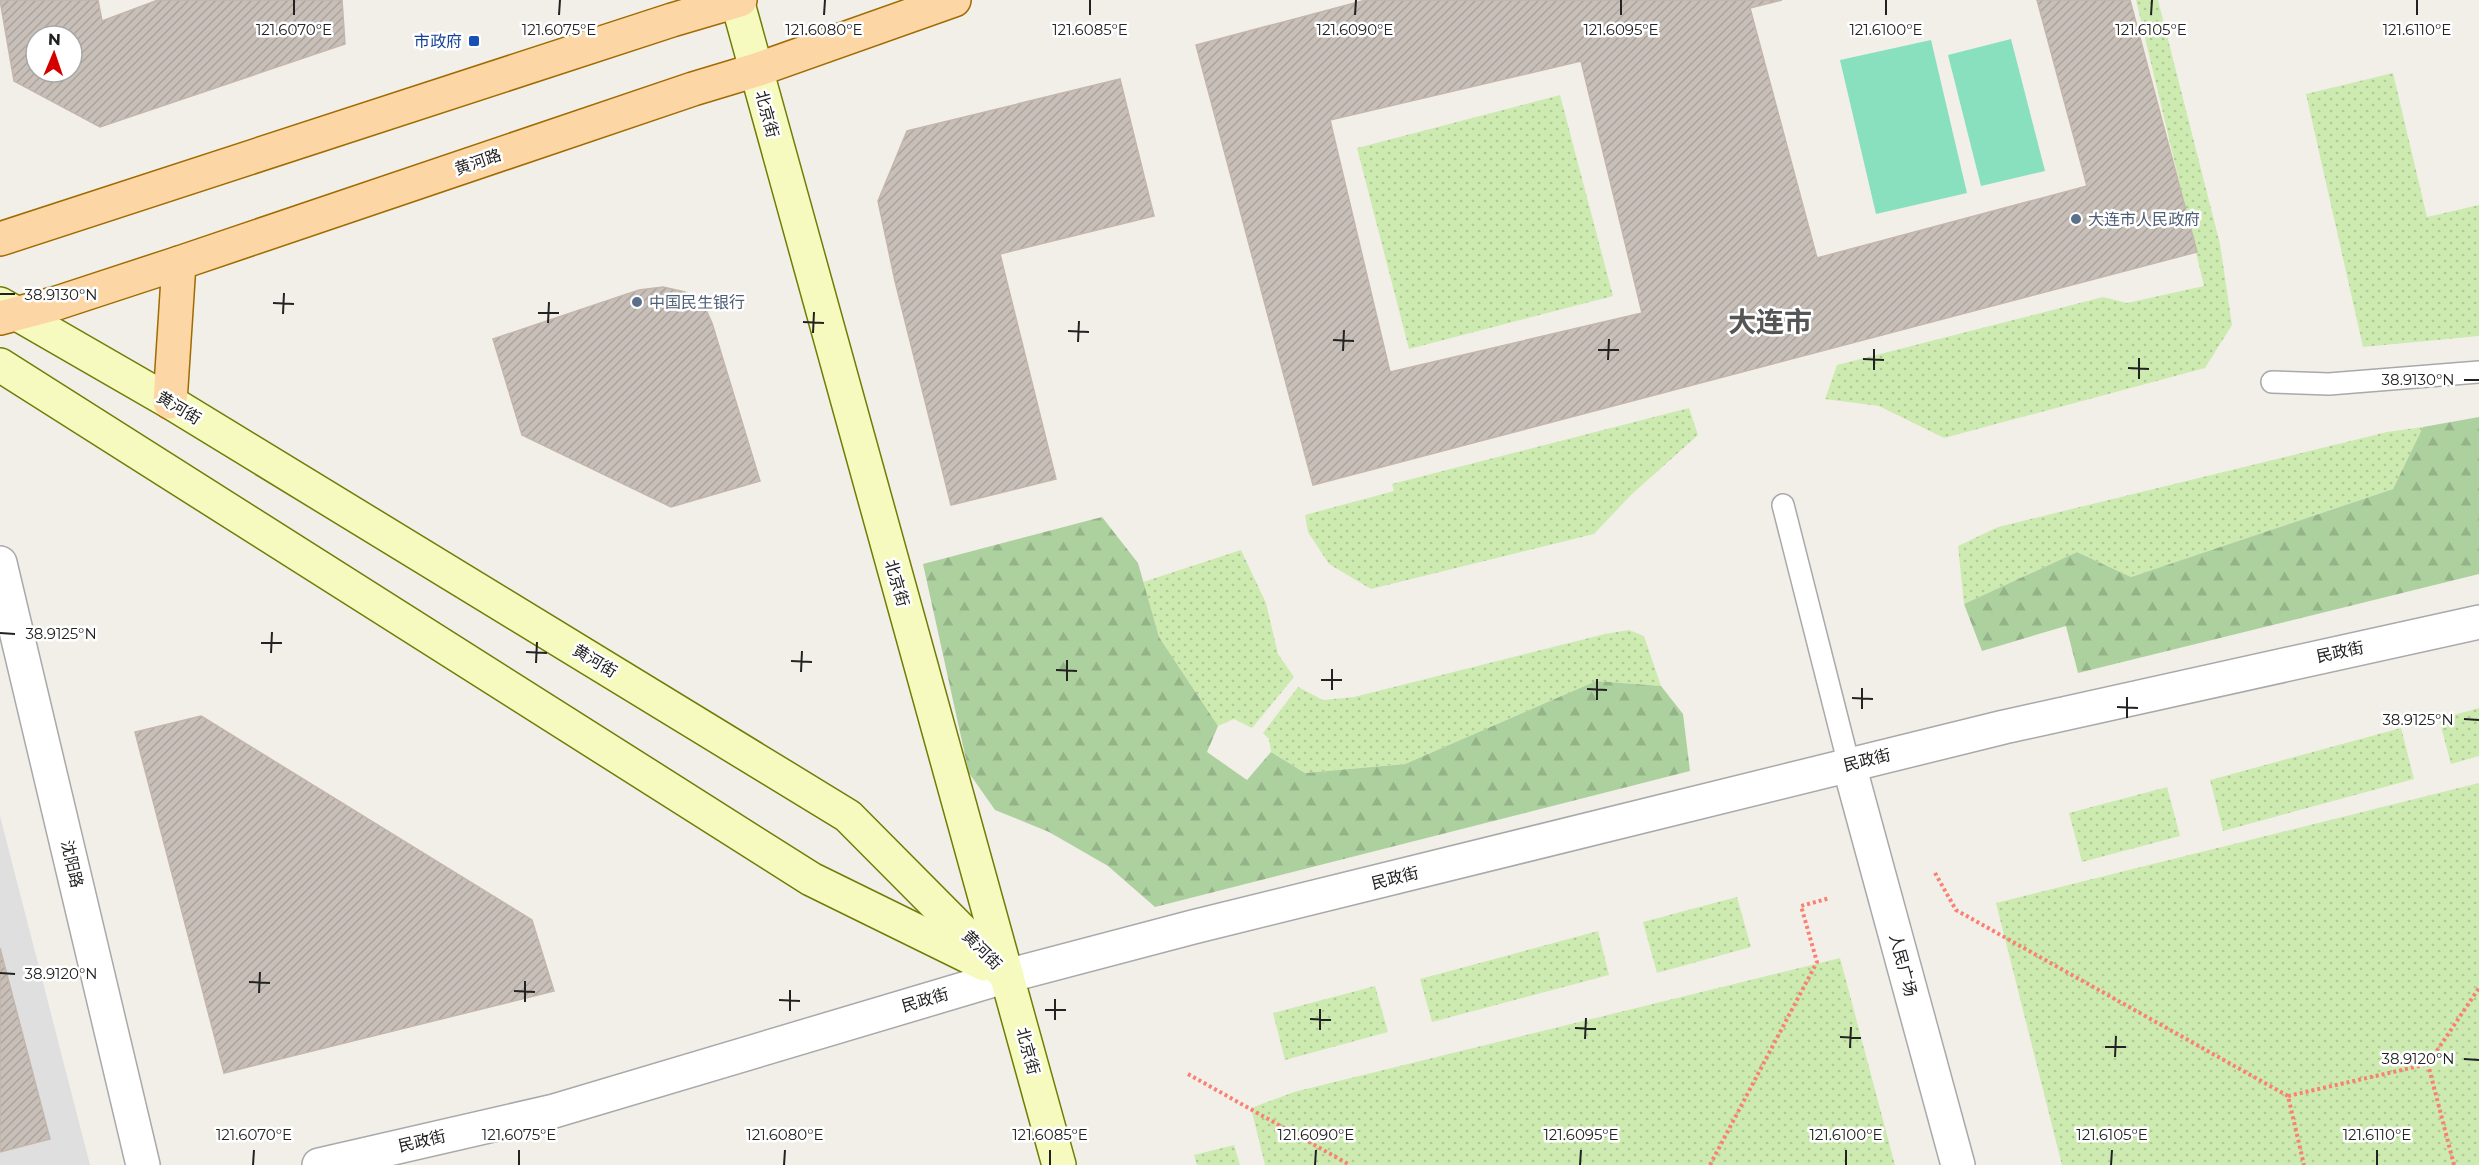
<svg xmlns="http://www.w3.org/2000/svg" width="2479" height="1165" font-family="Montserrat,'Noto Sans SC',sans-serif">
  <defs>
    <pattern id="grass-dots" width="8" height="8" patternUnits="userSpaceOnUse" patternTransform="scale(1.5)"><rect width="8" height="8" fill="#cdebb0"/><path d="M2 2h.1M6 6h.1" fill="none" stroke="#b0c997" stroke-width="1.8" stroke-linecap="round"/></pattern>
    <pattern id="forest-firs" width="22" height="20" patternUnits="userSpaceOnUse" patternTransform="scale(1.5)"><rect width="22" height="20" fill="#add19e"/><path d="M5 1l3.5 6h-7zM16 11l3.5 6h-7z" fill="#95b388"/></pattern>
    <pattern id="building-hatch" width="6" height="6" patternUnits="userSpaceOnUse" patternTransform="scale(1.5)"><rect width="6" height="6" fill="#c7bfb8"/><path d="M-1 1l2-2M0 6l6-6M5 7l2-2" fill="none" stroke="#aba49e"/></pattern>
  </defs>
  <rect width="100%" height="100%" fill="#f2efe9"/>
  <polygon fill="#e0dfdf" points="0,816 90,1165 0,1165"/>
  <g fill="url(#grass-dots)">
    <polygon points="2136,0 2158,0 2220,244 2232,325 2205,368 1944,438 1879,406 1825,399 1837,365 2103,297 2127,303 2204,286"/>
    <polygon points="2393,73 2427,217 2479,205 2479,336 2363,347 2306,94"/>
    <polygon points="1560,95 1613,296 1409,349 1357,148"/>
    <polygon points="1689,408 1698,435 1631,495 1594,534 1371,589 1329,564 1308,532 1305,515 1394,491 1392,484"/>
    <polygon points="2423,427 2393,489 2131,577 2077,552 1964,604 1958,546 1998,527 2387,432"/>
    <polygon points="1241,550 1266,603 1278,654 1294,677 1252,728 1234,719 1218,726 1159,637 1143,582"/>
    <polygon points="1629,630 1644,636 1661,686 1596,681 1405,764 1305,773 1271,752 1269,739 1263,733 1298,687 1323,700 1354,697 1605,634"/>
    <polygon points="2479,708 2479,756 2451,764 2439,719"/>
    <polygon points="2401,728 2414,779 2223,831 2210,780"/>
    <polygon points="2479,783 2479,1165 2062,1165 1996,903"/>
    <polygon points="2167,787 2180,836 2082,862 2069,813"/>
    <polygon points="1737,897 1751,947 1657,973 1643,922"/>
    <polygon points="1598,931 1609,975 1432,1022 1420,979"/>
    <polygon points="1840,958 1895,1165 1265,1165 1251,1108 1294,1092"/>
    <polygon points="1375,986 1388,1032 1285,1060 1273,1013"/>
    <polygon points="1234,1145 1240,1165 1197,1165 1194,1155"/>
  </g>
  <g fill="url(#forest-firs)">
    <polygon points="2479,417 2479,574 2078,673 2066,626 1982,651 1964,604 2077,552 2131,577 2393,489 2423,427"/>
    <polygon points="1102,517 1138,563 1159,637 1218,726 1207,752 1247,780 1271,752 1305,773 1405,764 1596,681 1661,686 1683,714 1690,771 1155,907 1108,866 1049,832 995,810 969,773 923,564"/>
  </g>
  <g fill="#88e0be">
    <polygon points="2011,39 2045,171 1981,186 1948,55"/>
    <polygon points="1931,40 1967,193 1876,214 1840,60"/>
  </g>
  <g fill="url(#building-hatch)" stroke="#c4b6ab" stroke-width="1.5" fill-rule="evenodd">
    <path d="M0,0H98L102,21L158,0H342L345,44L100,127L14,81ZM36,36H72V72H36Z"/>
    <path d="M1366,0H1782L1750,8L1817,258L2087,186L2037,0H2130L2197,252L1313,485L1196,45ZM1581,61L1642,313L1390,372L1330,120Z"/>
    <polygon points="1120,79 1154,216 1000,254 1056,479 951,505 895,281 878,201 907,131"/>
    <polygon points="663,287 685,292 702,301 712,323 760,481 671,507 522,435 493,339 639,290"/>
    <polygon points="201,716 532,920 554,991 224,1073 135,732"/>
    <polygon points="0,948 50,1139 0,1152"/>
  </g>
  <g fill="none" stroke-linecap="round" stroke-linejoin="round">
    <g stroke="#a9a9a9" stroke-width="24">
      <g id="lane">
        <polyline points="2272,382 2329,384 2479,372"/>
        <polyline points="1783,505 1849,765"/>
      </g>
    </g>
    <g stroke="#a9a9a9" stroke-width="36">
      <g id="street">
        <polyline points="0,563 143,1165"/>
        <polyline points="1849,765 1958,1165"/>
        <polyline points="319,1165 554,1111 1007,976 1193,927 2004,727 2479,622"/>
      </g>
    </g>
    <g stroke="#707d05" stroke-width="36">
      <g id="secondary">
        <polyline points="737,0 1059,1165"/>
        <polyline points="0,304 170,402 848,816 1007,976"/>
        <polyline points="0,365 811,879 984,964"/>
      </g>
    </g>
    <g stroke="#a06b00" stroke-width="36">
      <g id="primary">
        <polyline points="0,239 672,20 740,0"/>
        <polyline points="0,318 57,303 179,263 693,89 756,70 954,0"/>
        <polyline points="170,402 179,263"/>
      </g>
    </g>
    <g stroke="#fa8072" stroke-width="4" stroke-dasharray="3 3" stroke-linecap="butt">
      <polyline points="1935,873 1956,910 2288,1096 2304,1165"/>
      <polyline points="1188,1074 1350,1165"/>
      <polyline points="2288,1096 2428,1064"/>
      <polyline points="1710,1165 1817,962 1801,906 1830,898"/>
      <polyline points="2454,1165 2428,1064 2479,988"/>
    </g>
    <use href="#lane" stroke="#fff" stroke-width="21"/>
    <use href="#street" stroke="#fff" stroke-width="33"/>
    <use href="#secondary" stroke="#f7fabf" stroke-width="33"/>
    <use href="#primary" stroke="#fcd6a4" stroke-width="33"/>
  </g>
  <path fill="none" stroke="#222" stroke-width="2" d="M294,15V0M559,15L560,0M824,15L825,0M1090,15V0M1355,15L1356,0M1621,15V0M1886,15V0M2151,15L2152,0M2417,15V0M0,294H15M273,303L294,304M538,313H559M283,314L284,293M803,322L824,323M548,323L549,302M1068,331L1089,332M813,333L814,312M1333,340L1354,341M1078,342L1079,321M1598,350H1619M1343,351L1344,330M1863,359L1884,360M1608,360L1609,339M2128,368L2149,369M1874,370V349M2139,379V358M2464,380H2479M0,633L15,634M261,643H282M526,652L547,653M271,653L272,632M791,661L812,662M536,663L537,642M1056,670L1077,671M801,672L802,651M1321,680H1342M1067,681V660M1587,689L1607,690M1332,690V669M1852,698L1873,699M1597,700V679M2117,707L2138,708M1862,709V688M2127,718V697M2464,719L2479,720M0,973L15,974M249,982L270,983M514,991L535,992M259,993L260,972M779,1000L800,1001M525,1002V981M1045,1010H1066M790,1011V990M1310,1019L1331,1020M1055,1020V999M1575,1028L1596,1029M1320,1030V1009M1840,1037L1861,1038M1585,1039L1586,1018M2105,1047H2126M1850,1048L1851,1027M2115,1057L2116,1036M2464,1059L2479,1060M253,1165L254,1150M519,1165V1150M784,1165L785,1150M1050,1165V1150M1315,1165L1316,1150M1580,1165L1581,1150M1846,1165V1150M2111,1165L2112,1150M2377,1165V1150"/>
  <rect fill="#1a4fb4" stroke="#fff" stroke-width="2" x="468" y="35" width="12" height="12" rx="3"/>
  <g fill="#5c6f8a" stroke="#fff" stroke-width="2">
    <circle cx="2076" cy="219" r="6"/>
    <circle cx="637" cy="302" r="6"/>
  </g>
  <g text-anchor="middle" dominant-baseline="central" stroke-width="5" stroke-linejoin="round" paint-order="stroke">
    <g font-size="16" fill="#164399" stroke="#fff" text-anchor="end">
      <text x="462" y="41">市政府</text>
    </g>
    <g font-size="16" fill="#222" stroke="#fff">
      <text transform="translate(767 114) rotate(75)">北京街</text>
      <text transform="translate(478 162) rotate(-19)">黄河路</text>
      <text transform="translate(179 408) rotate(31)">黄河街</text>
      <text transform="translate(897 583) rotate(74)">北京街</text>
      <text transform="translate(2340 652) rotate(-12)">民政街</text>
      <text transform="translate(595 661) rotate(31)">黄河街</text>
      <text transform="translate(1867 760) rotate(-14)">民政街</text>
      <text transform="translate(72 864) rotate(77)">沈阳路</text>
      <text transform="translate(1395 878) rotate(-14)">民政街</text>
      <text transform="translate(982 950) rotate(45)">黄河街</text>
      <text transform="translate(1903 965) rotate(75)">人民广场</text>
      <text transform="translate(925 1000) rotate(-16)">民政街</text>
      <text transform="translate(1028 1051) rotate(75)">北京街</text>
      <text transform="translate(422 1141) rotate(-13)">民政街</text>
    </g>
    <g font-size="16" fill="#4e5e75" stroke="#fff" text-anchor="start">
      <text x="2088" y="219">大连市人民政府</text>
      <text x="649" y="302">中国民生银行</text>
    </g>
    <g font-size="28" font-weight="bold" fill="#555" stroke="#fff">
      <text x="1770" y="322">大连市</text>
    </g>
  </g>
  <g font-size="15" text-anchor="middle" fill="#222" stroke="#fff" stroke-width="5" stroke-linejoin="round" paint-order="stroke">
    <text x="294" y="35">121.6070°E</text>
    <text x="559" y="35">121.6075°E</text>
    <text x="824" y="35">121.6080°E</text>
    <text x="1090" y="35">121.6085°E</text>
    <text x="1355" y="35">121.6090°E</text>
    <text x="1621" y="35">121.6095°E</text>
    <text x="1886" y="35">121.6100°E</text>
    <text x="2151" y="35">121.6105°E</text>
    <text x="2417" y="35">121.6110°E</text>
    <text x="61" y="300">38.9130°N</text>
    <text x="2418" y="385">38.9130°N</text>
    <text x="61" y="639">38.9125°N</text>
    <text x="2418" y="725">38.9125°N</text>
    <text x="61" y="979">38.9120°N</text>
    <text x="2418" y="1064">38.9120°N</text>
    <text x="254" y="1140">121.6070°E</text>
    <text x="519" y="1140">121.6075°E</text>
    <text x="785" y="1140">121.6080°E</text>
    <text x="1050" y="1140">121.6085°E</text>
    <text x="1316" y="1140">121.6090°E</text>
    <text x="1581" y="1140">121.6095°E</text>
    <text x="1846" y="1140">121.6100°E</text>
    <text x="2112" y="1140">121.6105°E</text>
    <text x="2377" y="1140">121.6110°E</text>
  </g>
  <g transform="translate(54 54) rotate(2)"><circle r="28" fill="#ffffff" stroke="#a7a7a7" stroke-width="1.5"/>
  <path d="M0-4.5L10 22L0 15L-10 22Z" fill="#d40000"/>
  <text y="-9" font-size="16" font-weight="bold" text-anchor="middle" fill="#222222">N</text>
  </g>
</svg>
